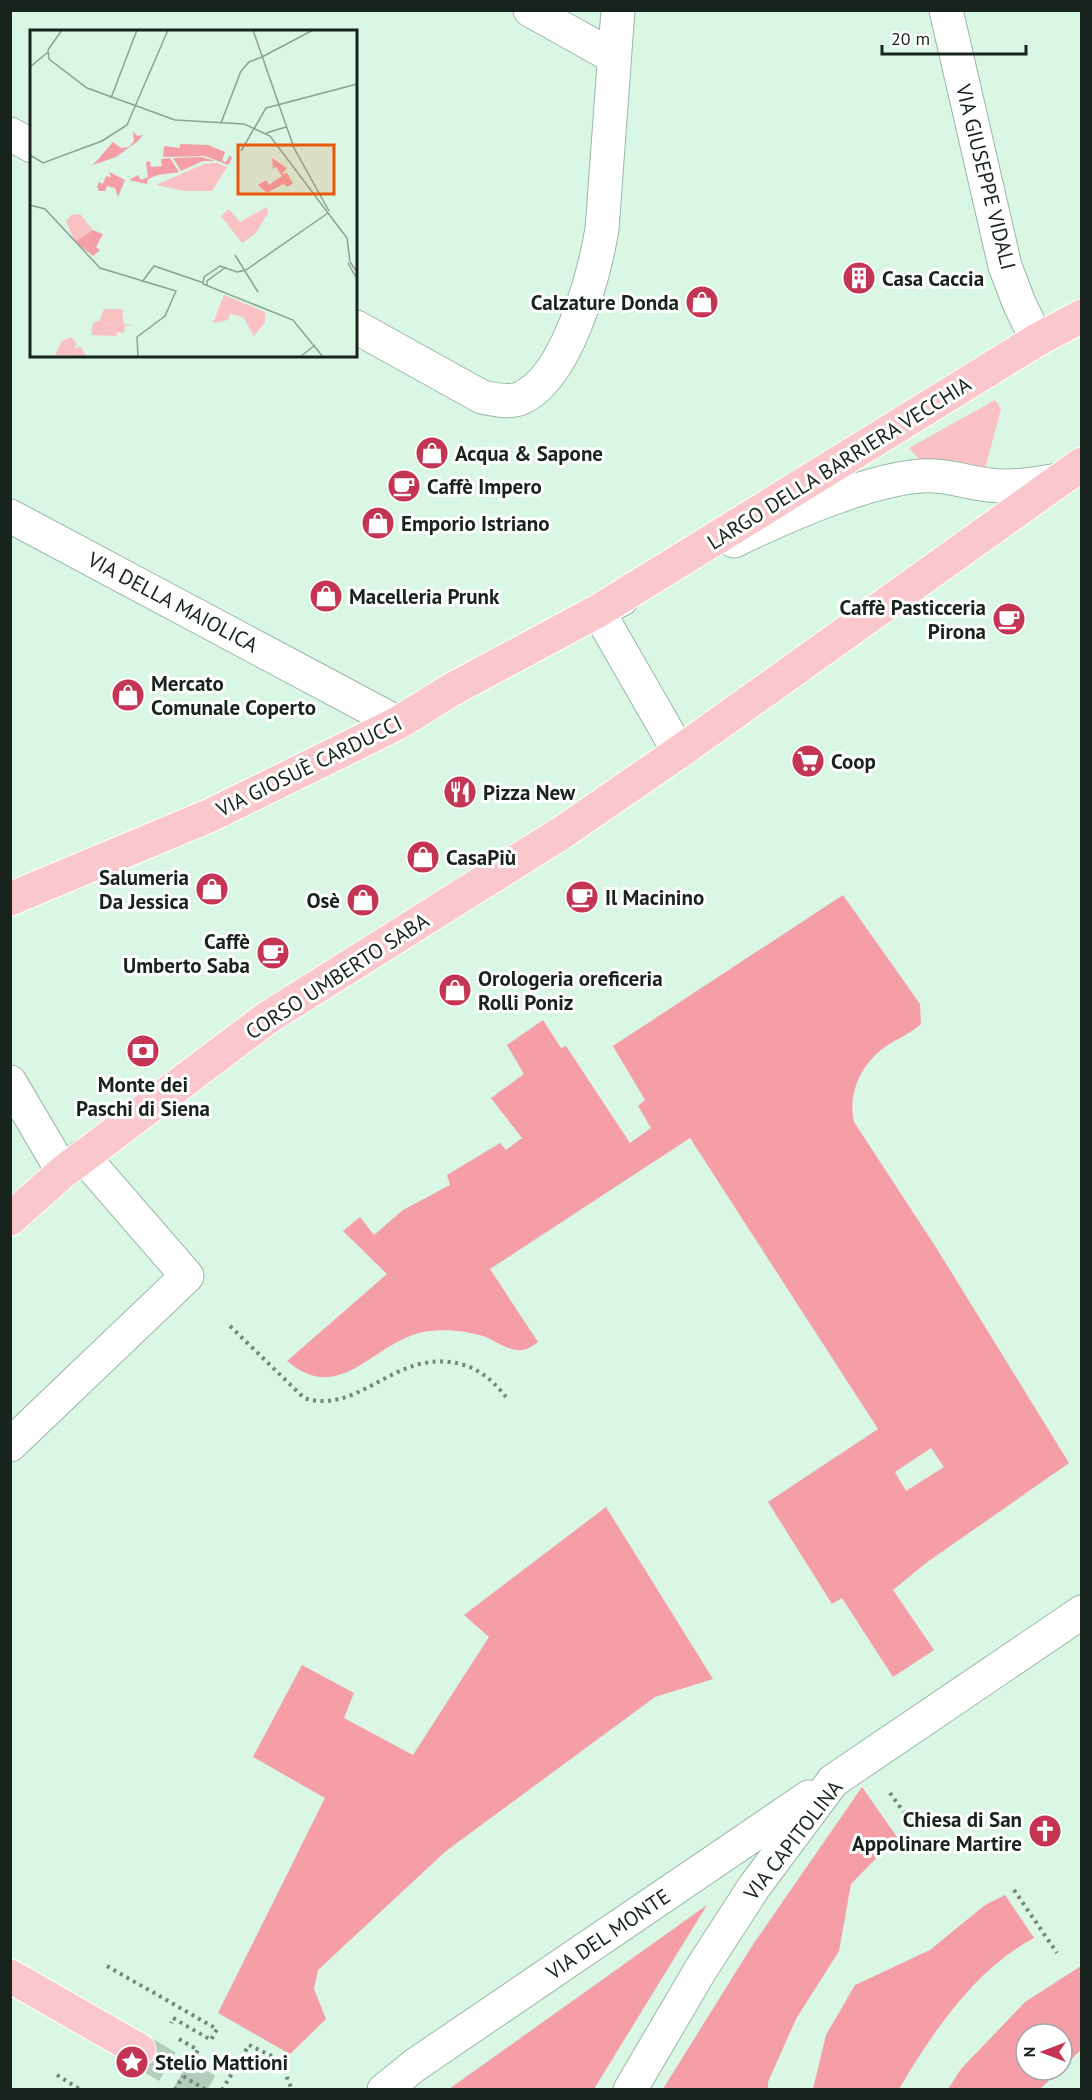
<svg xmlns="http://www.w3.org/2000/svg" width="1092" height="2100" font-family="'PT Sans',sans-serif">
  <rect width="100%" height="100%" fill="#d9f7e4"/>
  <polygon fill="#fac1c5" points="995,400 1001,409 985,469 926,466 909,448"/>
  <g fill="#f59ea7" fill-rule="evenodd">
    <path d="M843,895L920,1004L921,1024C909,1035 893,1040 881,1050C859,1068 848,1096 854,1122L937,1249L1069,1463L926,1563L893,1590L934,1650L893,1677L842,1598L832,1604L768,1502L878,1429L690,1138L490,1269L538,1342C531,1347 526,1351 517,1350C505,1349 494,1340 483,1336C464,1330 438,1328 419,1333C369,1347 339,1405 287,1361L387,1274L343,1231L360,1217L374,1235L403,1210L450,1185L447,1175L500,1143L506,1150L522,1138L491,1098L524,1074L507,1045L543,1020L561,1048L566,1046L630,1143L651,1128L638,1106L645,1100L613,1046ZM931,1448L944,1467L906,1491L895,1472Z"/>
    <polygon points="606,1507 713,1679 655,1697 446,1851 318,1970 314,1989 326,2019 290,2054 218,2013 325,1798 253,1757 302,1665 354,1693 344,1718 413,1755 489,1637 464,1615"/>
    <polygon points="862,1787 897,1837 851,1884 839,1951 796,2019 768,2082 768,2089 663,2089 752,1946"/>
    <path d="M1005,1895L1034,1938C975,1969 932,2033 899,2089H813L826,2035L855,1985L930,1950L985,1905Z"/>
    <polygon points="707,1905 594,2089 449,2089"/>
    <polygon points="1081,1966 1081,2050 1062,2068 1062,2034 1026,2034 1026,2070 1060,2070 1040,2089 948,2089 961,2069 1025,2002"/>
  </g>
  <g fill="none" stroke-linecap="round" stroke-linejoin="round">
    <polyline stroke="#b2cdbc" stroke-width="33" stroke-dasharray="33 16" stroke-linecap="butt" points="139,2050 207,2090"/>
    <g stroke="#9bb7a6" stroke-width="35">
      <g id="minor">
        <polyline points="530,10 614,57"/>
        <polyline points="946,10 1005,266 1019,303 1037,340"/>
        <polyline points="10,134 32,146"/>
        <path d="M356,327L482,397C493,399 507,403 519,399C567,380 594,276 602,229L618,10"/>
        <polyline points="10,516 398,723"/>
        <path d="M734,541C783,517 881,473 935,476C953,477 971,483 989,485C1013,488 1035,484 1058,480"/>
        <polyline points="622,599 598,611 679,752"/>
        <polyline points="10,1082 63,1172"/>
        <polyline points="10,1445 187,1276 83,1156"/>
        <polyline points="384,2090 415,2065 809,1797"/>
        <polyline points="630,2090 701,1969 754,1887 833,1781 1082,1612"/>
      </g>
    </g>
    <g stroke="#fff" stroke-width="35">
      <g id="major">
        <polyline points="10,899 211,815 398,723 451,690 598,611 1037,340 1082,316"/>
        <polyline points="10,1219 63,1172 267,1018 563,832 679,752 1082,464"/>
        <polyline points="10,1976 139,2050"/>
      </g>
    </g>
    <g stroke="#73867a" stroke-width="4" stroke-dasharray="3 4.5" stroke-linecap="butt">
      <path d="M230,1326L304,1398C357,1415 391,1355 450,1362C475,1365 491,1378 506,1397"/>
      <polyline points="890,1793 913,1825"/>
      <polyline points="1014,1890 1057,1953"/>
      <polyline points="107,1966 217,2029 211,2040 173,2018 171,2023"/>
      <polyline points="179,2039 198,2050 183,2076 206,2090"/>
      <polyline points="57,2075 81,2090"/>
      <polyline points="175,2090 183,2076"/>
      <polyline points="222,2090 249,2045 280,2060 292,2090"/>
    </g>
    <use href="#minor" stroke="#fff" stroke-width="33"/>
    <use href="#major" stroke="#fac7cc" stroke-width="33"/>
  </g>
  <defs>
    <g id="building-disc" transform="scale(1.725)"><circle r="9.5" fill="#c43453" stroke="#fff"/><path d="M-4-6H4V6H1V3H-1V6H-4ZM-2.5-4.3h1.7v1.8h-1.7ZM.8-4.3h1.7v1.8H.8ZM-2.5-1h1.7V.8h-1.7ZM.8-1h1.7V.8H.8Z" fill="#fff"/></g>
    <g id="shop-disc" transform="scale(1.725)"><circle r="9.5" fill="#c43453" stroke="#fff"/><path d="M-5-2.5h2.3a2.7 3.5 0 0 1 5.4 0H5L5.5 6h-11ZM-1.5-2.5h3a1.5 2.3 0 0 0-3 0Z" fill="#fff"/></g>
    <g id="cafe-disc" transform="scale(1.725)"><circle r="9.5" fill="#c43453" stroke="#fff"/><path d="M-5.5-4.5H6V0H3Q3 3.5 0 3.5H-2.5Q-5.5 3.5-5.5 0ZM3-3.2v2h1.7v-2ZM-6 4.5H4V6H-6Z" fill="#fff"/></g>
    <g id="supermarket-disc" transform="scale(1.725)"><circle r="9.5" fill="#c43453" stroke="#fff"/><path d="M-6-5.5h2.5l.6 2H6L4.5 2H-2.5L-4.4-4H-6ZM-1.5 3.2a1.3 1.3 0 1 0 .1 0ZM3 3.2a1.3 1.3 0 1 0 .1 0Z" fill="#fff"/></g>
    <g id="restaurant-disc" transform="scale(1.725)"><circle r="9.5" fill="#c43453" stroke="#fff"/><path d="M-5-6h1v4h1v-4h1v4h1v-4h1v5L-1.5 .5V6h-2V.5L-5-1ZM5-6V6H3V1.5H1.5Q1.5-4 5-6Z" fill="#fff"/></g>
    <g id="bank-disc" transform="scale(1.725)"><circle r="9.5" fill="#c43453" stroke="#fff"/><path d="M-6-4H6V4H-6ZM0-2.3a2.3 2.3 0 1 0 0 4.6a2.3 2.3 0 1 0 0-4.6Z" fill="#fff"/></g>
    <g id="church-disc" transform="scale(1.725)"><circle r="9.5" fill="#c43453" stroke="#fff"/><path d="M-1.2-6h2.4v3.5h3.3v2.4h-3.3V6h-2.4V-.1h-3.3v-2.4h3.3Z" fill="#fff"/></g>
    <g id="sight-disc" transform="scale(1.725)"><circle r="9.5" fill="#c43453" stroke="#fff"/><path d="M0-6L1.8-2.2L6-1.7L2.9 1.2L3.7 5.4L0 3.3L-3.7 5.4L-2.9 1.2L-6-1.7L-1.8-2.2Z" fill="#fff"/></g>
  </defs>
  <g fill-rule="evenodd">
    <use href="#building-disc" x="859" y="278"/>
    <use href="#shop-disc" x="702" y="302"/>
    <use href="#shop-disc" x="432" y="453"/>
    <use href="#cafe-disc" x="404" y="486"/>
    <use href="#shop-disc" x="378" y="523"/>
    <use href="#shop-disc" x="326" y="596"/>
    <use href="#cafe-disc" x="1009" y="619"/>
    <use href="#shop-disc" x="128" y="695"/>
    <use href="#supermarket-disc" x="808" y="761"/>
    <use href="#restaurant-disc" x="460" y="792"/>
    <use href="#shop-disc" x="423" y="857"/>
    <use href="#shop-disc" x="212" y="889"/>
    <use href="#cafe-disc" x="582" y="897"/>
    <use href="#shop-disc" x="363" y="900"/>
    <use href="#cafe-disc" x="273" y="953"/>
    <use href="#shop-disc" x="455" y="990"/>
    <use href="#bank-disc" x="143" y="1051"/>
    <use href="#church-disc" x="1045" y="1831"/>
    <use href="#sight-disc" x="132" y="2062"/>
  </g>
  <g text-anchor="middle" dominant-baseline="central" stroke-width="6" stroke-linejoin="round" paint-order="stroke">
    <g font-size="21" fill="#18231d" stroke="#fff">
      <text transform="translate(986 177) rotate(76)">VIA GIUSEPPE VIDALI</text>
      <text transform="translate(839 463) rotate(-32)">LARGO DELLA BARRIERA VECCHIA</text>
      <text transform="translate(173 602) rotate(28)">VIA DELLA MAIOLICA</text>
      <text transform="translate(309 766) rotate(-26)">VIA GIOSUÈ CARDUCCI</text>
      <text transform="translate(337 976) rotate(-33)">CORSO UMBERTO SABA</text>
      <text transform="translate(793 1840) rotate(-52)">VIA CAPITOLINA</text>
      <text transform="translate(608 1934) rotate(-34)">VIA DEL MONTE</text>
    </g>
    <g font-size="21" font-weight="bold" fill="#18231d" stroke="#fff" text-anchor="start">
      <text x="882" y="278">Casa Caccia</text>
      <text x="679" y="302" text-anchor="end">Calzature Donda</text>
      <text x="455" y="453">Acqua &amp; Sapone</text>
      <text x="427" y="486">Caffè Impero</text>
      <text x="401" y="523">Emporio Istriano</text>
      <text x="349" y="596">Macelleria Prunk</text>
      <text x="986" y="607" text-anchor="end">Caffè Pasticceria<tspan x="986" dy="24">Pirona</tspan></text>
      <text x="151" y="683">Mercato<tspan x="151" dy="24">Comunale Coperto</tspan></text>
      <text x="831" y="761">Coop</text>
      <text x="483" y="792">Pizza New</text>
      <text x="446" y="857">CasaPiù</text>
      <text x="189" y="877" text-anchor="end">Salumeria<tspan x="189" dy="24">Da Jessica</tspan></text>
      <text x="605" y="897">Il Macinino</text>
      <text x="340" y="900" text-anchor="end">Osè</text>
      <text x="250" y="941" text-anchor="end">Caffè<tspan x="250" dy="24">Umberto Saba</tspan></text>
      <text x="478" y="978">Orologeria oreficeria<tspan x="478" dy="24">Rolli Poniz</tspan></text>
      <text x="143" y="1084" text-anchor="middle">Monte dei<tspan x="143" dy="24">Paschi di Siena</tspan></text>
      <text x="1022" y="1819" text-anchor="end">Chiesa di San<tspan x="1022" dy="24">Appolinare Martire</tspan></text>
      <text x="155" y="2062">Stelio Mattioni</text>
    </g>
  </g>
  <g transform="translate(30 30)">
    <rect width="327" height="327" fill="#d9f7e4"/>
    <path d="M187,133L197,137L182,161H155L126,155L174,134ZM237,177L238,183L226,203L212,213L191,186L199,179L210,192ZM50,184L63,200L45,212L36,191L41,185ZM194,265L235,282V292L224,306L213,287L200,284L198,290L183,293ZM74,279H92L94,294L105,295L95,296L94,303L87,302V306L61,305L63,293L70,290ZM41,307L47,314L44,318L51,317L56,326L25,325L32,311Z" fill="#fac1c5"/>
    <path d="M103,101L107,106L113,105L108,111L86,127L63,135L83,112L91,118L99,117L104,111ZM150,114L178,115L195,122L192,131L196,132L200,125L202,128L198,135L175,126L133,127L134,116L150,118ZM172,127L185,131H173L151,141L143,128ZM140,128L149,142L128,145L118,149L117,154L99,150L108,145L111,150L118,147L116,132L120,131L121,137L132,136L131,129ZM242,128L257,138L252,144L257,143L263,153L258,157L253,154L237,163L228,155L236,150L239,155L252,146L246,137L243,139ZM79,142L95,150L88,167L85,158L77,156L75,161H69L67,157L69,152L73,154L76,146L81,147ZM63,200L73,204L66,217L70,220L63,226L45,212Z" fill="#f59ea7"/>
    <path fill="none" stroke="#8ca294" stroke-width="1.5" d="M32,0L18,20L19,29L57,58L145,90L214,94L240,106L317,208L320,232L327,242M223,0L264,118L299,181M232,27L283,0M0,37L18,22M81,68L107,0M191,93L211,41L219,32L232,27M236,103L256,97M211,121L236,78L327,54M0,125L13,133L72,111L97,95L138,0M0,175L15,179L70,238L146,261L135,286L107,307L108,327M205,225L228,262M318,233L327,249M216,240L298,183M216,240L207,242L190,236L174,247L173,254L263,290L293,327M112,252L124,236L174,253M177,255V251L196,237M270,327L285,315"/>
    <path fill="#e8590c" fill-opacity="0.15" stroke="#e8590c" stroke-width="3" d="M208,115H304V164H208Z"/>
    <rect width="327" height="327" fill="none" stroke="#18231d" stroke-width="3"/>
  </g>
  <rect width="1092" height="2100" fill="none" stroke="#18231d" stroke-width="24"/>
  <g transform="translate(1044 2052) rotate(270)"><circle r="28" fill="#ffffff" stroke="#a3a7a5" stroke-width="1.5"/>
  <path d="M0-4.5L10 22L0 15L-10 22Z" fill="#c43453"/>
  <text y="-9" font-size="16" font-weight="bold" text-anchor="middle" fill="#18231d">N</text>
  </g>
  <path d="M882 45v9h144v-9" fill="none" stroke="#18231d" stroke-width="3"/>
  <text x="891" y="45" font-size="18" fill="#18231d" stroke="#ffffff" stroke-width="4.5" paint-order="stroke">20 m</text>
</svg>
